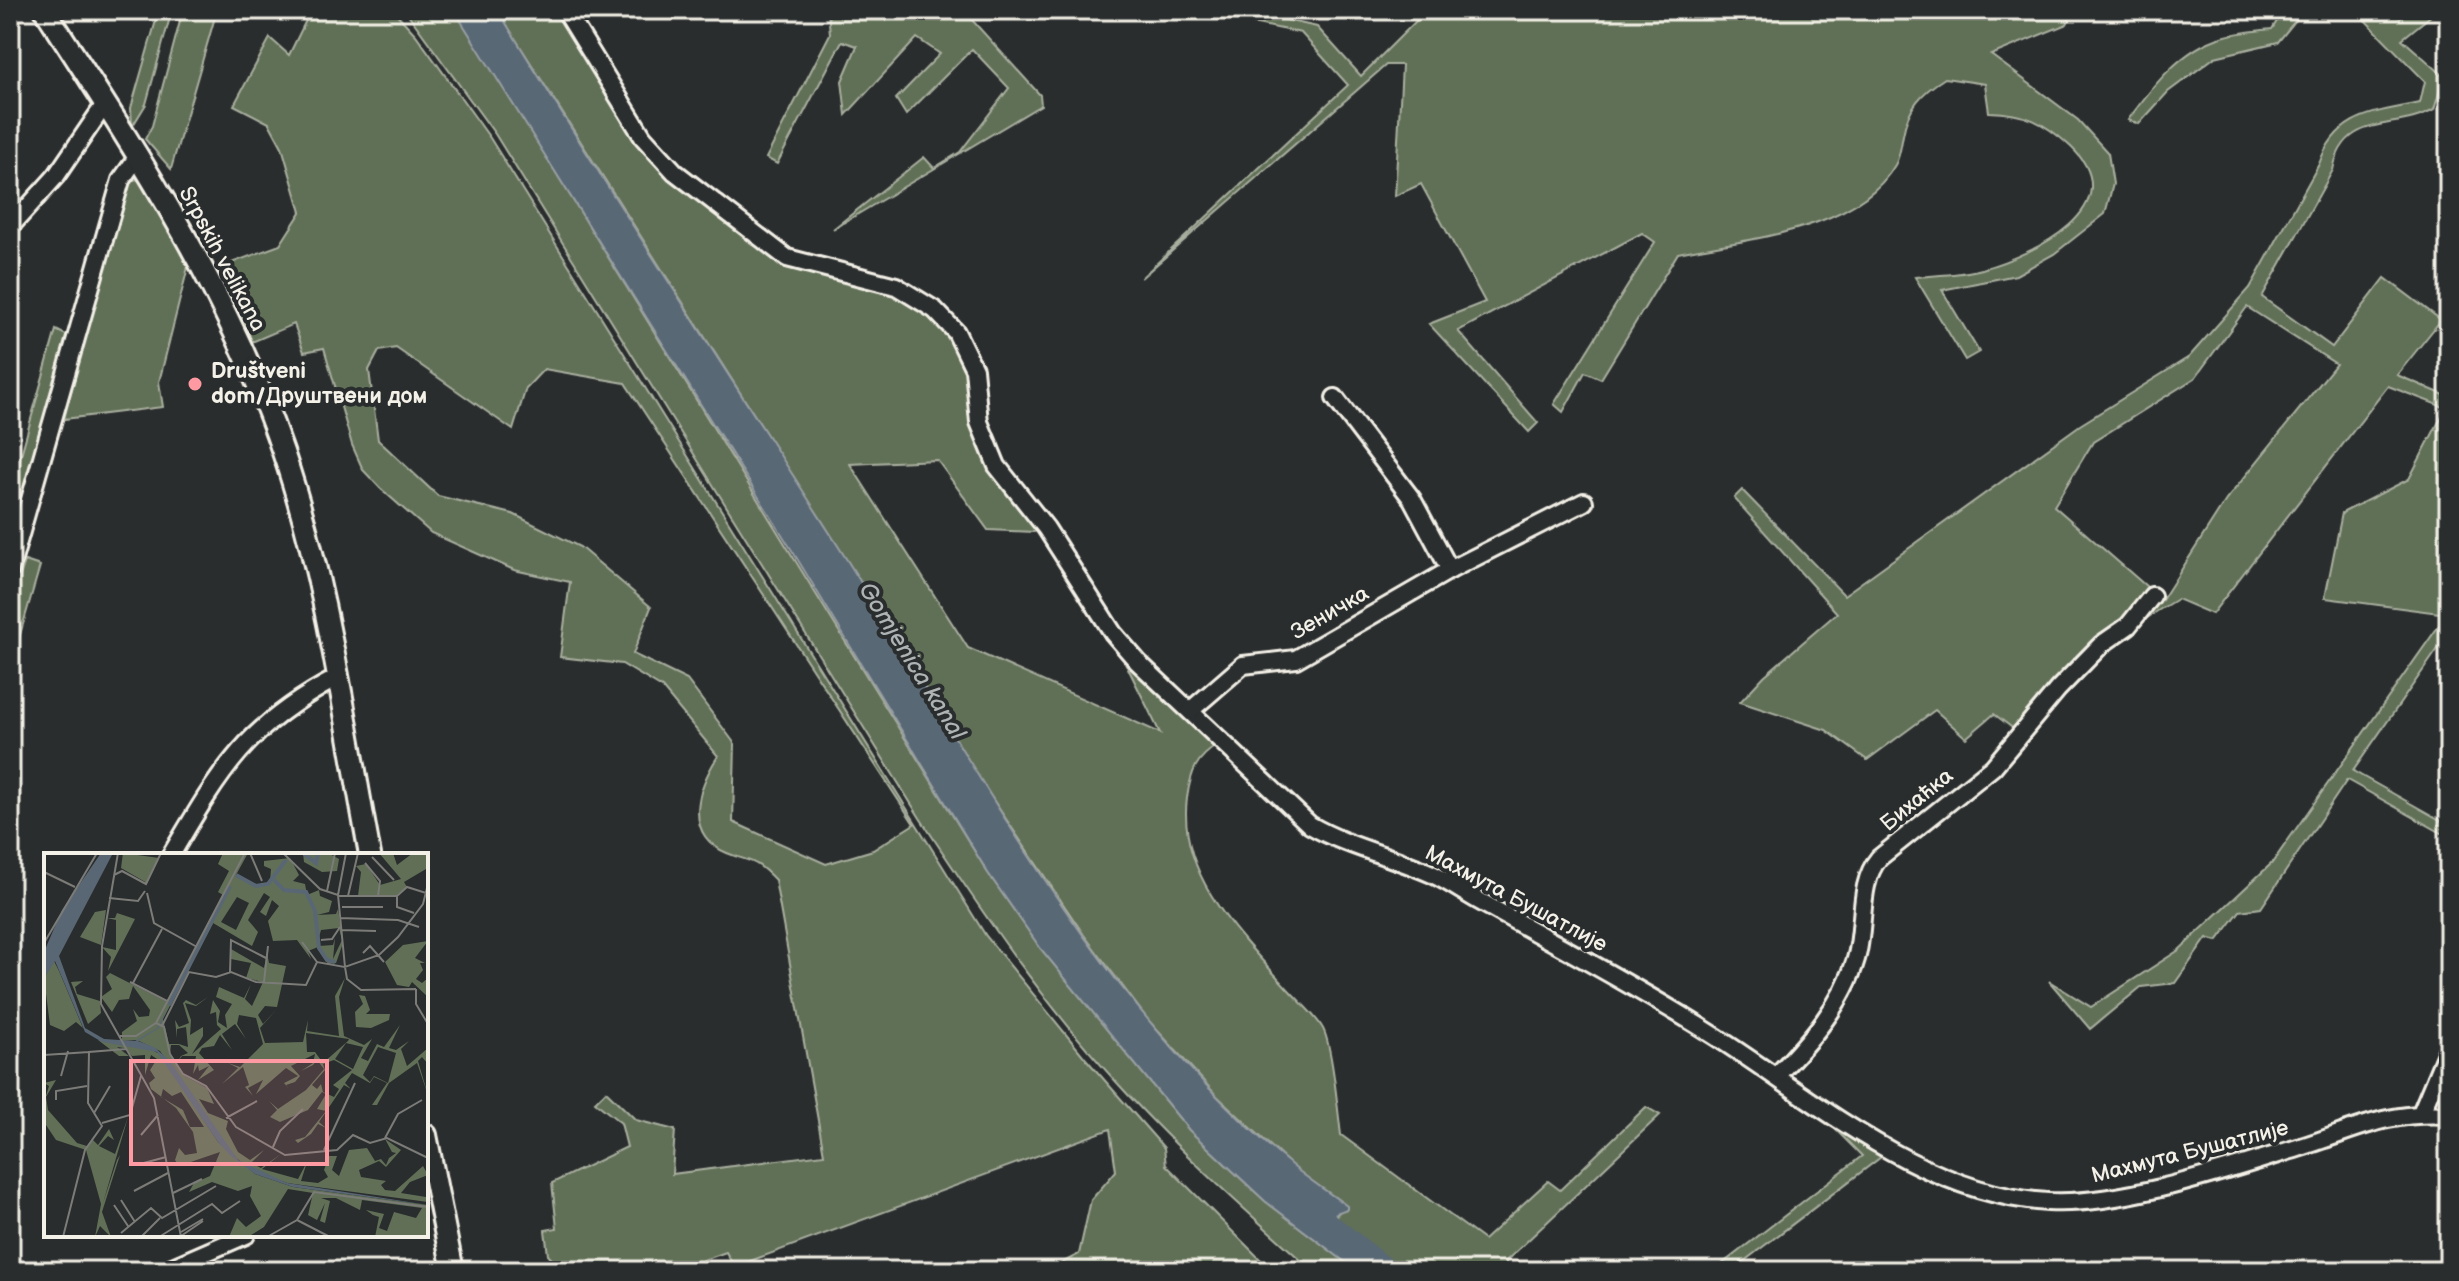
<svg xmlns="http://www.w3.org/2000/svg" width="2459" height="1281" font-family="'Balsamiq Sans',sans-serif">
  <rect width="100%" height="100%" fill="#2a2d2e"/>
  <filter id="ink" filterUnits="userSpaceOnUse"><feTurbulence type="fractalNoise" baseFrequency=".0125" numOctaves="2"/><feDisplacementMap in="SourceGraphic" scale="16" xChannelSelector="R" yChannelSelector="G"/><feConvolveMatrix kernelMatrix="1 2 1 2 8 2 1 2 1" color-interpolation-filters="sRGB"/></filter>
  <g filter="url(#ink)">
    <g fill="#616f57" stroke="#aab0a0" stroke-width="2" fill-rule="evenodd">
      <polygon points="159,10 172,10 146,104 132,127 131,108"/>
      <polygon points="183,10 217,10 171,169 145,139 152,126"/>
      <path d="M311,10H393L416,35L490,138L986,936L1086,1059L1164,1148L1166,1165L1272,1271H1047L1079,1254L1091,1200L1116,1171L1110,1129L734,1267L726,1252L673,1271H562L548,1255L545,1230L557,1228L552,1183L627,1147L621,1123L595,1102L606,1091L636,1120L675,1130L672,1174L824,1154L775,880C754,858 752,863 727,853C682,834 698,787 718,756L662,688L622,664L560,657L570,582L514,570L431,533L380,488L363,470L352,445L324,348L304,352L294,324L252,342L223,266L280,245L301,212L282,147L269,123L234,105L270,38L289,55ZM396,348L513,430L526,388L544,369L625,383L914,824L873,850L826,864L733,822L735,744L687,680L633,654L651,607L580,547L513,514L438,496L378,440L369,370L379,351Z"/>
      <path d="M405,10H454L465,25L988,873L1041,949L1189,1130L1265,1201L1357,1271H1313C1246,1211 1180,1152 1120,1086C1044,1004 981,911 920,818L495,134Z"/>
      <path d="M497,10H556L645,149L676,182L744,237L784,263L876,285L911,299L952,338L963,362L975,435L989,464L1038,529L1034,532L988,530L937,460L850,464L968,648L1160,733L1123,658L1219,744C1196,758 1191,771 1187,798C1177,876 1242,938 1290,991C1300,1002 1314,1014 1322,1027C1332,1042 1338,1113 1341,1135L1484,1240L1548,1181L1560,1190L1646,1107L1660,1115L1505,1262L1515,1271C1460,1271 1359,1279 1332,1220L1340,1211L1216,1095L1148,1020L1084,935L981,782L847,561Z"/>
      <polygon points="828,10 963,10 1040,95 1041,105 833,229 924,157 934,168 960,152 1009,88 972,49 906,115 896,99 940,54 917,38 846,115 842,81 857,46 842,41 777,164 766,158 830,34"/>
      <path d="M1427,10H2074L2067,24L1991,55L2078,120L2108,153L2113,184L2105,214L2054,254L2016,275L1942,290L1979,352L1965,360L1915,277C1936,275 1961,275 1982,269C2033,255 2134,207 2071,147C2043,121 2025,113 1989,112L1985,84L1945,78C1921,93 1908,107 1903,135C1901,145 1900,157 1895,165C1857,231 1746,239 1678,253L1601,379L1585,372L1563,412L1554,404L1655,242L1642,233L1458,331L1538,423L1529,432L1429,324L1485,302L1421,184L1395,196L1402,65H1386L1141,278L1348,85L1301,33L1218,16L1272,17L1317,27L1361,76Z"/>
      <path d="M2284,10H2304L2278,42L2215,57L2168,92L2139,124L2128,120C2152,87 2181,49 2222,37C2238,32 2256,31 2272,29Z"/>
      <path d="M2355,10H2390L2400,18L2412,10H2449H2438L2402,39L2444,76L2434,110C2394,132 2344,112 2333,170L2262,297L2332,347L2385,278L2441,320L2397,375L2449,397V633L2353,771L2449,825V837L2347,780L2261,908L2240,911L2217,941L2207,938L2175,983L2141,987L2090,1029L2049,981L2091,1007L2179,950L2272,863L2447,614L2325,598L2342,513L2409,479L2446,408L2388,386L2212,614L2177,599C2116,634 2069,684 2019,733L1994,714L1966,738L1935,710L1867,760L1826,730L1740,702L1764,676L1837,613L1734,498L1742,490L1844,595L2080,425L2189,357L2250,288L2319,164C2337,113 2374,113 2420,103L2425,81ZM2247,307L2336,364L2226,500L2162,600L2054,506L2093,442L2195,378Z"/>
      <polygon points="137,179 147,189 189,263 159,382 163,407 64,419 123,195 131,181"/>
      <polygon points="56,330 70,337 10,542 10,494"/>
      <polygon points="25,561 40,566 10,669 10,607"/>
      <polygon points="1828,1122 1881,1157 1731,1271 1713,1271 1862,1156"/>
    </g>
    <path fill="#596775" stroke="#979ea3" stroke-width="2" d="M454,10H497L504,20C615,202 733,380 847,560C978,769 1095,1001 1288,1162C1306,1178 1327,1191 1347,1206V1209L1336,1213L1332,1220C1347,1253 1395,1268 1430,1271H1357L1265,1201L1189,1130L1041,949L988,873L793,552Z"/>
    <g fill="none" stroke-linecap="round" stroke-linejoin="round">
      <polyline stroke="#596775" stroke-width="16" points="1319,1212 1393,1271"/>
      <g stroke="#f4f1e8" stroke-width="22">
        <g id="minor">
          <path d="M565,10L643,137L675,172L787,258L896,286L935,310L956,332L974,369L979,422L997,466L1046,528L1113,633L1138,662L1310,825C1348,847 1392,856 1432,874C1449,882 1465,893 1481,902C1557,945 1636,986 1710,1033C1812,1097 1921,1195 2048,1202C2121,1206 2227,1170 2298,1148C2356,1130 2385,1111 2449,1115"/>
          <polyline points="10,227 56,176 105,104"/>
          <polyline points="1335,398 1412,499 1450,570"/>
          <polyline points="10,570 121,180 138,156"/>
          <polyline points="1191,710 1243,665 1296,659 1450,570 1584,502"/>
          <path d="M171,855C221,770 247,725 337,678"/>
          <path d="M1776,1076C1809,1042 1843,1004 1856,959C1866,926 1857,884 1879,858L1993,767L2058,689L2102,644L2128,626L2152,596"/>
          <polyline points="2421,1113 2449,1046"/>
          <polyline points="163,1271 246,1235"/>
        </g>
      </g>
      <g stroke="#f4f1e8" stroke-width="26">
        <g id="major">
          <path d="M45,10C136,151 229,292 283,452C327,582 345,721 370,855"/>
          <polyline points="426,1135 453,1271"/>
        </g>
      </g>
      <use href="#minor" stroke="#2a2d2e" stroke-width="16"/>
      <use href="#major" stroke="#2a2d2e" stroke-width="20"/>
    </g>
  </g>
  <circle fill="#ff9aa2" stroke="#2a2d2e" stroke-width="3" cx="195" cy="384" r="8"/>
  <g text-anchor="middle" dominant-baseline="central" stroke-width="8" stroke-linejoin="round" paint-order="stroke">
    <g font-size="22" fill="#f4f1e8" stroke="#2a2d2e">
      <text transform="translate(222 259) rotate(62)">Srpskih velikana</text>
      <text transform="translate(1330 613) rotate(-30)">Зеничка</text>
      <text transform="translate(1917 800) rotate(-39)">Бихаћка</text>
      <text transform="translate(1516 899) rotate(28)">Махмута Бушатлије</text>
      <text transform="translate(2190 1152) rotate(-14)">Махмута Бушатлије</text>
    </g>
    <g font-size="22" font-weight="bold" fill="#f4f1e8" stroke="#2a2d2e" text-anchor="start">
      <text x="211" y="371">Društveni<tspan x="211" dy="25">dom/Друштвени дом</tspan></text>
    </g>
    <g font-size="24" font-style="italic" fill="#aeb3b4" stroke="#2a2d2e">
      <text transform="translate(912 661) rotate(58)">Gomjenica kanal</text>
    </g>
  </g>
  <g transform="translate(44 853)">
    <rect width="384" height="384" fill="#2a2d2e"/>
    <path d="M79,0L115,5L103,30L77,15ZM179,0H204L192,22L211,33L226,29L227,16L220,13V8L246,5L255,22L249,28L261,31L263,42L275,37L276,43L288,48L285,59L273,62L292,61L294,56L299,90L292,110L284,111L274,94L264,98L267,106L253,87L229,88L224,68L235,53L228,47L222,63L216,59L226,44L220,40L204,67L214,79L208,93L169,70L119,166L125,191H135L144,194L142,174L133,176V185L131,167L135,174L145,170L139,150L142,147L152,152L164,144L152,153L141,150L147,167L146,182L159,174V183L148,201L177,176L173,172L172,159L166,161L169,147L176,158L174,169L183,175L181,162L188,151L172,144L175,134L200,145L207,131L201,146L208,153L219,129L202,125L207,110L187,106V96L220,115L223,100L225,110L242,113L233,154L221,153L214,162L219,171L233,156L216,175L221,190L259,189L264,167L263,178L295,183L291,143L301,125L295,144L300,183L320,192L328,186L317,205L324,208L333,191L340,194L356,172L345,195L352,197L365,188L357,196L363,213L384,195V211L378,204L374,208L384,242L373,210L345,230L333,252H328L343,230L330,224L326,230L308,220L301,230L307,236L300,232L275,269L282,275L274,271L267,281L254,290L251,287L261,284L282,258L273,256L282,241L278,239L264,257L236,269L226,264L233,257L225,248L234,256L262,237L280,216L273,207L269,212L257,218L269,210L271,201L247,213L256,223L251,229L242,232L245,236L240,230L254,223L242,215L212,241L219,227L204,235L209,243L201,234L205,232L199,214L178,231L194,215L184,210L196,214L219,191L212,165L195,162L193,171L202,186L191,171L178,181L188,197L176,182L170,193L158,195L155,200L170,217L154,227L165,213L155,218L154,212L149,221L152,203H138L133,210L137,203L144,200L135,192H127L126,200L141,223L163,235L170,251L155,246L164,260L184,268L182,276L194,299L206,307L220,297L208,309L211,312L217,315L237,301L218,316L254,326L263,309L257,328L274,330L284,324L280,317L285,303H293L288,317L295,323L305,297L323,295L331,308L337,306L342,312L345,305L352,300L348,299L341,286L357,297L342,314L335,308L315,317L317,324L342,328L337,332L341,337L351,338L379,313L384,322L366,329L357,340L382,344L384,339V349L243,330L215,319L195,308L174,283L116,198L93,187L78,188V179L93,168L89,156L95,164L105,163L106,157L89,133L85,146L75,147L68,159L57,144L68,136L62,124L66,120L123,149L179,42L174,39L185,18L174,11ZM193,44L205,50L192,77L177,69ZM295,75L298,87L289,106L291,85L289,92L275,93L274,88L277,77ZM262,180L305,186L304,188L279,210L271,199H263ZM302,190L319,194L309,216L291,206ZM334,194L352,200L344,230L330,223L326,229L319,222ZM290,207L308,217L289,232L295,236L290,244L279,239L277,231L273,236L268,232L281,217L279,211ZM284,0L295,6L293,18L278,19L260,9L259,0ZM335,0H349L353,12L369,0H384V19L382,16L360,29L363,34L353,42L314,43L317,19L312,13L322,11L336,32L357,26ZM62,57L57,92L36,84L51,59ZM73,60L91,66L64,118L67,104L58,94L72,97V67L63,65H71ZM384,88L371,105L381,110H376L379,117L372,126L378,130L384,125V144L368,129L365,134L353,132L341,109L359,92ZM10,108L15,118L39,175L32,169L20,178L6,172L0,125ZM39,128L31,134L33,141L56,148L57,160L44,171L27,129ZM315,142L321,143L326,157L322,161H346L345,167L327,175L312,174L311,159L319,151ZM54,187L97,192L116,201L174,289L211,321L249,334L384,352V384H331L335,364L329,362L322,357L340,361L335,375L343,378L350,359L372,365L378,355L318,347L316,357L292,345H277L286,348L281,370L276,368L281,350L273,367L264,362L269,340L244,336L220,374L204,384H185L193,365L202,374L217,363L206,343L208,333L194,338L168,329L145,339L150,330L166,323L176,299L135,313L131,307L135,295L141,302L153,300L149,279L132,255L107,236L105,230L111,225L106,217L113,206L107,202L101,222V202L88,203L80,195L73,194L85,203H75ZM119,236L128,243L137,239L160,274H146L139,257L117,244ZM12,227L2,244L4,257L33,290L43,293L49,287L54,292L65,276L70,287L64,283L55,293L71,301L84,264L59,350L73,307L76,302L58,359L67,384L56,373L51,384L57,351L42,297L12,287L0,269V249L5,233L0,230Z" fill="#616f57" fill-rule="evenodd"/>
    <path d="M57,0H69L15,103L41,175L60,186L91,188L113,175L125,152L115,175L94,188L110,194L125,207L194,307L243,330L384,352L249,334L211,321L188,304L174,289L113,199L58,189L41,179L11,108L0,125V99L18,57Z" fill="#596775"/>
    <path fill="none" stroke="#596775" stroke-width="4" d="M259,0L272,10L274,0M192,22L212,33L224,31L242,7M230,27L240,37L262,39L271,58L275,95L283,107L291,109M125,152L186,33"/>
    <path fill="none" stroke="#7b7b78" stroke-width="2" d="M74,0L58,93L57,151L110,245L137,384M206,0L218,28M239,0L276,36L294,42L301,114L335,102L354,84L379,51L384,31M328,4L350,27M321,10L336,28L334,43M0,19L31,34M70,22L78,18L102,31L117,0M283,38L291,0M103,40L110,70L153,94M294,42L302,0M295,43H353M304,43L314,0M353,43L363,34L382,40M353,43V54L370,60M65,45L94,48L101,38M298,54H339M296,65L354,67L375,74M297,77L332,78M277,87L288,86L296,74M258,89L273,109M0,90L53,0M319,100L326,93L340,109M186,119L187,87L222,105M86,129L123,148M220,129L224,93M89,130L118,76M372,136V151L384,171M112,170L201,0M118,173L145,119L172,124L187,119L212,129L262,132L273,109L301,114L303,126L317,137L372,136M76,183H92L112,170L120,174L126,201L139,221L162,233L192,274L241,302L293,297L309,282L326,290L343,285L384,305M0,202L45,199M17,223L24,198M12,247V238L43,233M50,260L66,233M182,265L213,248M58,270L86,262L97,223M97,282L114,262M341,285L354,261L378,247M229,294L236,278L259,256M280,297L311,230M96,311L122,304M90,338L124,320M129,340L158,326M77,347L91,369M70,352L84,373M253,367L286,384M137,379L159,366M77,380L107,355L118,365L172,333M137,383L159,368M19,384L41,297L58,273L44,250L45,199L82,196M97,384L116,365M115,384L168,351L178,360L196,348M223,384L253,367L270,339L384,354"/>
    <path fill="#ff9aa2" fill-opacity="0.15" stroke="#ff9aa2" stroke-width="4" d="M87,208H283V311H87Z"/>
    <rect width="384" height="384" fill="none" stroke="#f4f1e8" stroke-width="4"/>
  </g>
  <rect width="2459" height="1281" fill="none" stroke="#2a2d2e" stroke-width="40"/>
  <rect x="20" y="20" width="2419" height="1241" fill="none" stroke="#f4f1e8" stroke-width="3" filter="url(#ink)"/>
</svg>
